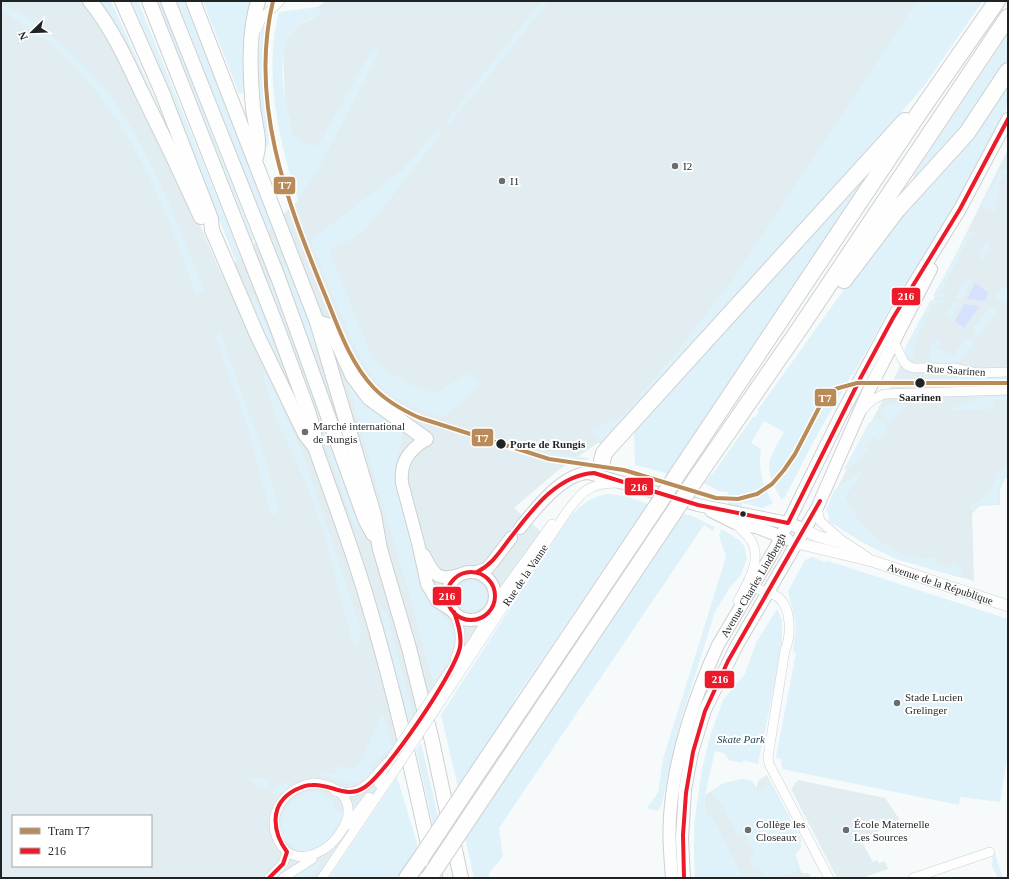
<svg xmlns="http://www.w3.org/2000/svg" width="1009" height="879" font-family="'Times New Roman',serif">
  <rect width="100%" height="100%" fill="#f6fafb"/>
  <g fill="#e1edf1" fill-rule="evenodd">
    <path d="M1,1H81L85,4L106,35L170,157L222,275L298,200L303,192L285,100L283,50L288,38L296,27L304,22L320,15L317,7L327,1H960L693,339L602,440L556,472L514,508L547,537L318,878H1ZM13,816H151V866H13Z"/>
    <polygon points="1008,149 1008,478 1005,478 1000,489 1000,505 979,506 972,514 974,581 896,559 866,544 841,529 831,500 907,353"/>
    <polygon points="767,775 802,841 800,842 801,848 795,853 800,869 802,873 808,873 811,876 808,878 695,878 694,844 704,819 705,795 724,783 743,779 752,781 756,788 759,780"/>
    <polygon points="798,780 885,798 900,820 861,840 873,862 877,860 879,863 885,861 888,869 862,878 837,878 791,789"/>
  </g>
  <g fill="#dff1f9">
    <polygon points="99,1 111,1 168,128 166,132 121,34"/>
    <polygon points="131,1 138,1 241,257 236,262 154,54"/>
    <polygon points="154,1 160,1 254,240 251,246"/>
    <polygon points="177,1 184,1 273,225 267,230"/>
    <polygon points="203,1 255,1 247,91 239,94"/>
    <polygon points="541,1 549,1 449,125 446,121"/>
    <polygon points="917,1 983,1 924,86 818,211 602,447 591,429 620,419 679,349 736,275"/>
    <path d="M1,4C28,15 52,34 72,55C90,72 108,91 122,112C157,168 181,230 204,291L196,296C160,188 109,66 1,12Z"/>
    <path d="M317,7L321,15C312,18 302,21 296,27C272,51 286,106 292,135L311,146L318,145L373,48L380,51L317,172L298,200C279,143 263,72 279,12Z"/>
    <polygon points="262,25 264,27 264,89 269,144 265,147 257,106 258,59"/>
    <polygon points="1008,34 1008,62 987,97 970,122 914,181 913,176 918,168"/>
    <path d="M1008,85V106L919,271H915L892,304L853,375L848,376H851L817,435L785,497L781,499C763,464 766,465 784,432L764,421L751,443L761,449C758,472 762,482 773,503L763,508L742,503L741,507L728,504V492L719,491L703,483L714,472L753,417H755L759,412L757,411L863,263L976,131Z"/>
    <path d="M437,131L442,133L368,227L354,238L329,250L374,361L410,385L435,393L469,373C476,376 478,379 479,386L444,417C421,411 393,401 377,382C365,369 358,353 351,337C336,305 324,273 311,240L402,170Z"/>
    <polygon points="877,159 881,162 748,354 670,474 635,465 634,429"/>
    <polygon points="1002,168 1008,170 1008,172 998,183 1000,185 995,212 983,207 982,204"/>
    <polygon points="969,231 978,235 970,236 940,294 947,294 945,298 933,296"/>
    <polygon points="985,243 991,244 981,263 979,255"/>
    <polygon points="288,263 319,348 313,350 283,269"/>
    <polygon points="967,276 972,280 962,299 955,299"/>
    <polygon points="274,277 360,527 354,527 315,412 266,285"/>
    <polygon points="1001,288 1008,289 1008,299 1004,305 998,300 996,296"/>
    <polygon points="255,296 285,375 271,350 250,301"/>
    <polygon points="933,300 943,301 942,303 933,303 914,343 914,360 911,360 905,355 905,348 930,301"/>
    <polygon points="953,302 960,303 951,319 946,315"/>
    <polygon points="989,307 999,310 979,336 974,333 974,328"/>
    <polygon points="220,331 263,452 280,511 276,515 272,515 270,512 249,431 215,336"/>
    <path d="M938,339H941L936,349L954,355L964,340H972L975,342L959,363L935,362L930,360C927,352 931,344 938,339Z"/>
    <polygon points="262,374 267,375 304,457 361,630 357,648 352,641 325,537 308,488 276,420"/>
    <polygon points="1008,375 1008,385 957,386 957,376"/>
    <path d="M349,381L401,429C406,446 393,459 395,477C396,492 403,509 407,525C413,547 417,572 427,593L425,595C431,605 440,611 448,621C465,641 444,667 433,684L409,593L347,384Z"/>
    <polygon points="1008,395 1008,400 994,400 994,409 944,411 980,398"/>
    <polygon points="892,404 908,405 890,423 879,414 886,405"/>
    <polygon points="877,417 888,425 887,431 879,441 873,437 865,446 869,450 856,463 843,471 869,423"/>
    <polygon points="541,449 561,455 590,458 574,466 538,458"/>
    <path d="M867,467L845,497C863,532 896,564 938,557L936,564L950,568L952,562L961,567L962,578L896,559L829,522L828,512L826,511L834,490Z"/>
    <path d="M1008,467V477H1004L999,489V504L978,505L971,513V505C986,499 994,489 997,473Z"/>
    <path d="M608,494L625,496L649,504L632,527L515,699L509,712L458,787L441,715L568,519C581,505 590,497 608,494Z"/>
    <polygon points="681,514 690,515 715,527 713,531 704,525 499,828 503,856 489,873 489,878 474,878 465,838"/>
    <polygon points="722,529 739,540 744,546 747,558 741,575 730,587 715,612 682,717 661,807 657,811 647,808 658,793 663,759 726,557 719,535"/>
    <polygon points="813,557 824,562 828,561 1008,619 1008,753 1000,802 960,797 959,805 782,769 781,759 776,757 796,653 793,652 796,624 788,591 805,560"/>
    <circle cx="472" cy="596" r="15"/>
    <polygon points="777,609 782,620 782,648 758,764 743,760 743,763 729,760 724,753 715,751 705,795 704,811 713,818 742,876 740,878 695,878 694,825 702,769 710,736 723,700 745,674 756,643"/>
    <polygon points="386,610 413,714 409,723 380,612"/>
    <path d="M383,712L393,747L371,764L373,774C347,792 343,779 317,775L318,772L336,774L338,766L354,768L361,761Z"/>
    <polygon points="421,743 438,816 433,825 416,750"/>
    <polygon points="249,776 269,780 269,785 266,790 252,783 248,779"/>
    <polygon points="397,777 419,850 399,878 329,878"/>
    <polygon points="743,779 752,781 755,789 759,791 763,787 771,784 802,841 800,842 801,848 795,854 800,869 793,873 779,876 780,878 759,878 757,875 760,874 763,876 765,874 758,868 754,870 749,859 752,858 754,853 745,836 740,835 738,836 721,803 710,792 724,783"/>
    <path d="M290,781C289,790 281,796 272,793L276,786Z"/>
    <path d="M313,791L321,793L334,800L332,803L339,813L343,812L344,820L328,846L302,852C269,838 280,796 313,791Z"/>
    <polygon points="993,848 1003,878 998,878 991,864 993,862 990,849"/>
    <polygon points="321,862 310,878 289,878 299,871"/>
  </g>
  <g fill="#d6e2fd">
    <polygon points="975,283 989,293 984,301 967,299"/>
    <polygon points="964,304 980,306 964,328 955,321"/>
  </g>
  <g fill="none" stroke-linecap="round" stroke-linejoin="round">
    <g stroke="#cdd0d1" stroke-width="10">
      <g id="minor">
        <polyline points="257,29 261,19 280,1"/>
        <polyline points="894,342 904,362 908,366 914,368 954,368 977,373 1008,372"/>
        <polyline points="863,409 872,400 884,394 1008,390"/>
        <polyline points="817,508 820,521 846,544"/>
        <path d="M735,523C741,530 748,535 752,542C762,562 747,583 738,601"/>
        <path d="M752,587C760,590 770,592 778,597C792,608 791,636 785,650L768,757L769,764L829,878"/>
        <polyline points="494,604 552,524"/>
        <path d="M454,612C461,629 463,643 455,659"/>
        <path d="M449,672C466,654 481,632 491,610"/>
        <path d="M453,683L566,513C581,493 588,483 616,483"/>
        <path d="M314,783C389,792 322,879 286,851C260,824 280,788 314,783Z"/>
        <polyline points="379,784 387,772 390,760"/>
        <path d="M335,791C365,798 371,778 389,761"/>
        <polyline points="348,825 369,797"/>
        <polyline points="269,878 283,864 287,852"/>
        <polyline points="283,878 312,859"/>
        <polyline points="322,878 389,779"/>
        <polyline points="913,878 990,852"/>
      </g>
    </g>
    <g stroke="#cdd0d1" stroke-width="12">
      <g id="tertiary">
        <polyline points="805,530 817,536 846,544 867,558"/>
        <path id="s1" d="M797,543L872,561L1008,606"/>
      </g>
    </g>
    <g stroke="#cdd0d1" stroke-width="14">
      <g id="secondary">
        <path d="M426,439C409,451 400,461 402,483L418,543L427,584L437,601L453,611"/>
        <polyline points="711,511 735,523 756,527 787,539"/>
        <path d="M520,528C535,509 563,473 589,473L698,505L788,523L805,530"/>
        <path d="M424,555C433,573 437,582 459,575"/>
        <polyline points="477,572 488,568 511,538"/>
        <circle cx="471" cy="596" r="24"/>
        <path id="s2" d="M672,878C670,854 668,829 671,805C676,752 696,693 718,645L776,547L841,415L893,318L960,209L1008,119"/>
        <polyline points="684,878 682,839 685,790 692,752 705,710 736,647 817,508 869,390 931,269"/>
      </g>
    </g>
    <g stroke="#cdd0d1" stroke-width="16">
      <g id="trunk">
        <path d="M90,1C112,28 126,59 141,91C162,133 182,175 201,217"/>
        <polyline points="122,1 162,92 211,219 212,230 258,337 305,434 315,447"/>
        <path d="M149,1L277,327L308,411L314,432L315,447C332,496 351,545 366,596C394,688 415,783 435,877"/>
        <polyline points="168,1 279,280 365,519 373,534"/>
        <polyline points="193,1 317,322 374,515 380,549 409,648 432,741 461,878"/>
        <path d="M255,160C262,143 255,126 253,108C250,73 248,35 258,1"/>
        <polyline points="317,322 330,326 352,375 369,398 426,439"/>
      </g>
    </g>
    <g stroke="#cdd0d1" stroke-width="18">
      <g id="motorway">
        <polyline points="844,280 897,210 967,133 1008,71"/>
        <polyline points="602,461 604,453 610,446 905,121"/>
        <polyline points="677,475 919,113 997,1"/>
        <polyline points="695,480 800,328 1008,17"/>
        <polyline points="472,781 657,506"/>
        <polyline points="477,806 672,515"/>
        <polyline points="407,878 421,858"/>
      </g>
    </g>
    <use href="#minor" stroke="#fefefe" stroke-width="9"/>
    <use href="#tertiary" stroke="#fefefe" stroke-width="11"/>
    <use href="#secondary" stroke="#fefefe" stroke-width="12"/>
    <use href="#trunk" stroke="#fefefe" stroke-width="14"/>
    <use href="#motorway" stroke="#fefefe" stroke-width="16"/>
    <g stroke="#cdd0d1" stroke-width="10" stroke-linecap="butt">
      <g id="minor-bridge">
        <polyline points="390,760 449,672"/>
        <polyline points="389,779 453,683"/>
      </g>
    </g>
    <g stroke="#cdd0d1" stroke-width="18" stroke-linecap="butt">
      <g id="motorway-bridge">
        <polyline points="657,506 677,475"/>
        <polyline points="672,515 695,480"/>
        <polyline points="421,858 472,781"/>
        <polyline points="429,878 477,806"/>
      </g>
    </g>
    <use href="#minor-bridge" stroke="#fefefe" stroke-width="9"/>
    <use href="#motorway-bridge" stroke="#fefefe" stroke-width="16"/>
    <g stroke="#fff" stroke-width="7">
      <g id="bus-1">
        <path d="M477,572C493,564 500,551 511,537C532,510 557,475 594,473L698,505L788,523L861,377L893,318L960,209L1008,119"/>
        <circle cx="471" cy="596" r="24"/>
        <path d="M269,878L283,864L287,852C272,831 269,804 295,790C301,787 306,785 312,785C331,783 346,800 365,787C387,772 455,673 460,647C462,635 458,623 454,612"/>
        <polyline points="684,878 683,835 686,793 693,752 705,711 728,661 820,501"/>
      </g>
    </g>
    <use href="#bus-1" stroke="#ed1b2a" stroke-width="4"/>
    <g stroke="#fff" stroke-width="7">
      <path id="tram-1" d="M273,1C249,101 286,199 323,290C337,323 348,360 373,387C386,401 402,410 420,418L549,459L624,470L716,498L738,499L757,494L772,484L784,470L795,454L823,400L835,389L857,383H1008"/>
    </g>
    <use href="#tram-1" stroke="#b98b59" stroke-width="4"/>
  </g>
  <g fill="#6a6e6f" stroke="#fff" stroke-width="1.5">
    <circle cx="675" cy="166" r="4"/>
    <circle cx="502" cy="181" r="4"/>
    <circle cx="305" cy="432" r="4"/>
    <circle cx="897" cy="703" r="4"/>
    <circle cx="748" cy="830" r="4"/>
    <circle cx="846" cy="830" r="4"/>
  </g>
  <g fill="#1f2324" stroke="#fff" stroke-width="1.5">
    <circle cx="920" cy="383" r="5.5"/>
    <circle cx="501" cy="444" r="5.5"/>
    <circle cx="743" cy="514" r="3.5"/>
  </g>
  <g text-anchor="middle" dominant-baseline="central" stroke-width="4" stroke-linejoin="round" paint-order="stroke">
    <g font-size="11" fill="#1f2324" stroke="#fff" text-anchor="start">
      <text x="683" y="166">I2</text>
      <text x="510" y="181">I1</text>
      <text x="313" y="426">Marché international<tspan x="313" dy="13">de Rungis</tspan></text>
      <text x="905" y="697">Stade Lucien<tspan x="905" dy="13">Grelinger</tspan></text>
      <text x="756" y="824">Collège les<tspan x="756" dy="13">Closeaux</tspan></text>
      <text x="854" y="824">École Maternelle<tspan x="854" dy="13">Les Sources</tspan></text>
    </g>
    <g font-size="11" fill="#1f2324" stroke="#fff">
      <text transform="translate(956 370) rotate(4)">Rue Saarinen</text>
      <text transform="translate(525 575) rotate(-56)">Rue de la Vanne</text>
      <text stroke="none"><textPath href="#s1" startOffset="149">Avenue de la République</textPath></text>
      <text stroke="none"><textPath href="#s2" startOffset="310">Avenue Charles Lindbergh</textPath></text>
    </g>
    <g font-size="11" font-weight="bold" fill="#1f2324" stroke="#fff">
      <text x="920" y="397">Saarinen</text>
      <text x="510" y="444" text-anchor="start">Porte de Rungis</text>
    </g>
    <g font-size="11" font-style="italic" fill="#224855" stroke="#fff">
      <text x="741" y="739">Skate Park</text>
    </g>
  </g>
  <g stroke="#fff" stroke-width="1.5">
    <rect x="273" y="176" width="23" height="19" rx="4" fill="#b98b59"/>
    <rect x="891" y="287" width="30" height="19" rx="4" fill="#ed1b2a"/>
    <rect x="814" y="388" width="23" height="19" rx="4" fill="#b98b59"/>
    <rect x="471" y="428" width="23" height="19" rx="4" fill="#b98b59"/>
    <rect x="624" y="477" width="30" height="19" rx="4" fill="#ed1b2a"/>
    <rect x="432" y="586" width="30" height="20" rx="4" fill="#ed1b2a"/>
    <rect x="704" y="670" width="31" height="19" rx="4" fill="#ed1b2a"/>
  </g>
  <g font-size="11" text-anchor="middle" font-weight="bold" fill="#fff">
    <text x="285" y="189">T7</text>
    <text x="906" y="300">216</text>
    <text x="825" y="402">T7</text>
    <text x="482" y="442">T7</text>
    <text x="639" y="491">216</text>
    <text x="447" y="600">216</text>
    <text x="720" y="683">216</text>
  </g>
  <rect width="1009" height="879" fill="none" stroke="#1f2324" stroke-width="4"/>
  <rect x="12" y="815" width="140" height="52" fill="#ffffff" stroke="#a5a7a7"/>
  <rect x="20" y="828" width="20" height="6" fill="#b98b59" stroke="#a5a7a7"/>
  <text x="48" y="835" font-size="12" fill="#1f2324">Tram T7</text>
  <rect x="20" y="848" width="20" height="6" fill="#ed1b2a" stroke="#a5a7a7"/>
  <text x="48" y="855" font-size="12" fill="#1f2324">216</text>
  <g transform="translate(32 32) rotate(247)" stroke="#ffffff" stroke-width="3" paint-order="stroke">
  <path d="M0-3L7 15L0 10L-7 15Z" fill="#1f2324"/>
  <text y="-6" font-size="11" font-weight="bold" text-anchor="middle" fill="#1f2324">N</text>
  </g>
</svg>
